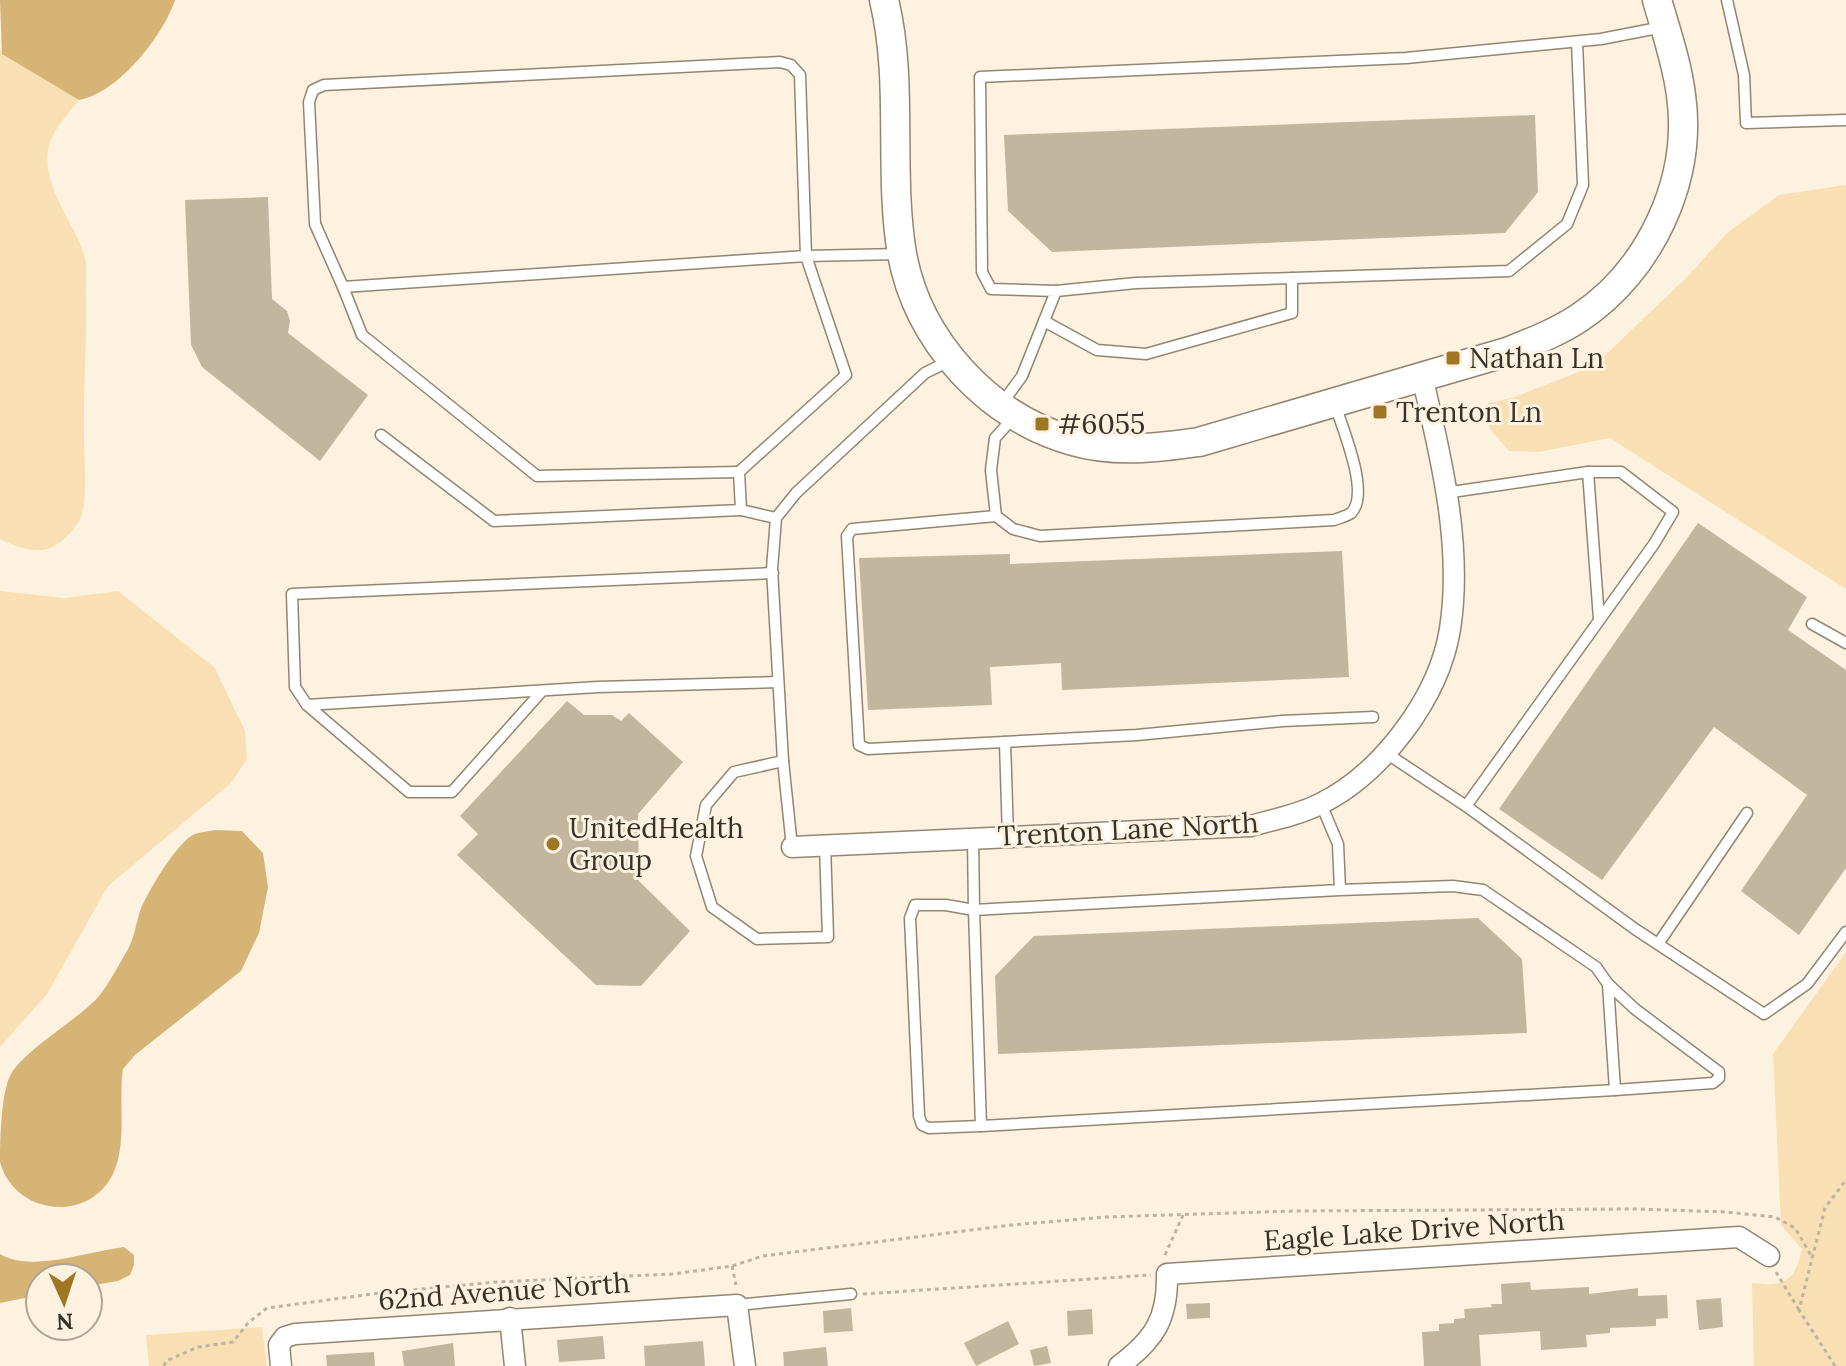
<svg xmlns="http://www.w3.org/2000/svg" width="1846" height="1366" font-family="Lora,serif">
  <rect width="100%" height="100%" fill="#fdf2df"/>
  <g fill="#f8e0b4">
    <path d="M0,50L79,100C67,115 51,131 48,151C43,189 73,220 84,254C88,267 85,284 86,297C87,344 83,391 84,438C84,457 89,507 78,523C54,556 36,556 0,539Z"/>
    <polygon points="1846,185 1846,589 1610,438 1539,452 1509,451 1489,428 1488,403 1512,398 1594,366 1688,276 1727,233 1779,195"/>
    <polygon points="0,591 64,598 118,591 215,668 245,731 247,759 231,783 108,886 47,994 0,1047"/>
    <path d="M1846,952V1366H1754L1752,1283C1785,1287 1794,1282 1802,1249L1781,1225L1773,1054Z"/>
    <polygon points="262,1327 267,1366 149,1366 146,1335"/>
  </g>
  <g fill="#d6b476">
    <path d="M0,0H175C163,36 118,93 79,100L2,54Z"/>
    <path d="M214,830L242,831L263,853L268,887L259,933L241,971L135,1055L123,1069C118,1103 128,1145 112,1176C86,1224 14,1214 0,1162C0,1141 1,1098 9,1078C19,1053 78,1020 98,997C109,984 118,966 127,951C134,939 136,924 140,911C148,891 174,848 191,836C197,832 207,832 214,830Z"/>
    <path d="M124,1247L134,1255V1265L130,1275L118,1281L88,1286V1278H40V1295L0,1303V1254C31,1273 90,1251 124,1247Z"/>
  </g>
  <g fill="#c3b69f">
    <polygon points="1535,115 1538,192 1505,233 1052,252 1008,211 1004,135"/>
    <polygon points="268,197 272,299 287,311 290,321 288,333 368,395 320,461 202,367 191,345 185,200"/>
    <polygon points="1698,523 1807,597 1788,630 1846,670 1846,868 1799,935 1741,891 1807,795 1714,727 1602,880 1499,809"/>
    <polygon points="1342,551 1349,677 1062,690 1061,663 990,667 992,705 868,710 859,558 1010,554 1010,564"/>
    <polygon points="567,701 584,715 612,715 621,721 629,713 683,762 638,814 639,881 690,931 641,986 596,985 457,855 478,834 460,816"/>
    <polygon points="1478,918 1522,959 1527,1033 998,1054 995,976 1034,936"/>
    <polygon points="1530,1282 1531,1290 1589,1287 1589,1294 1638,1288 1638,1296 1667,1295 1668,1318 1656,1319 1656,1326 1610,1328 1610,1333 1586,1335 1587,1347 1541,1350 1540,1331 1479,1335 1481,1366 1424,1366 1422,1332 1439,1331 1439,1324 1454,1323 1454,1319 1465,1318 1464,1309 1492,1307 1491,1304 1502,1304 1501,1284"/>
    <polygon points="1721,1298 1723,1327 1699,1330 1696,1300"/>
    <polygon points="1210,1303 1210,1318 1187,1319 1186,1304"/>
    <polygon points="851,1308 853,1331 824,1333 823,1311"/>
    <polygon points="1092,1309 1093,1334 1068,1336 1067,1311"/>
    <polygon points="1008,1321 1019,1344 976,1366 964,1343"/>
    <polygon points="603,1336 605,1359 559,1362 557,1340"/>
    <polygon points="703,1341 705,1366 645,1366 644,1346"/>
    <polygon points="453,1343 455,1366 404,1366 402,1351"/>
    <polygon points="1047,1346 1051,1363 1034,1366 1030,1350"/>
    <polygon points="826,1347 828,1366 784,1366 783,1352"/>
    <polygon points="374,1352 375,1366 327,1366 326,1355"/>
  </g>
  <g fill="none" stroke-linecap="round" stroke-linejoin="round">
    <g stroke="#928670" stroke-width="13">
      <g id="lane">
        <polyline points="1727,0 1744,75 1746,123 1846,120"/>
        <polyline points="343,287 362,335 537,476 739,472"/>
        <polyline points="1056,291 1136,283 1509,271 1567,224 1583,185 1577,42"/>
        <polyline points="1044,321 1097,350 1146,354 1292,313 1292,278"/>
        <polyline points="1003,402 1022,376 1056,291 991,289 982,272 980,77 1406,58 1601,39 1663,27"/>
        <path d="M1014,417L995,438L991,470L996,516L1013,529L1040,536L1334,520C1339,518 1347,516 1351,513C1371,494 1342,428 1335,404"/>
        <polyline points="381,435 494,521 741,510 739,472 846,375 806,256 800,75 791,65 780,62 324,85 313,90 309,102 315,224 343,287 806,256 900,254"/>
        <polyline points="1588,472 1599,619"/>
        <polyline points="1445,493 1588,472 1621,472 1673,512 1654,544 1466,806 1635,929 1764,1014 1807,984 1846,932"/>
        <polyline points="741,510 776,518"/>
        <polyline points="996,516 852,529 847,536 859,745 868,749 1137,735 1282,721 1373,717"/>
        <polyline points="773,573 292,594 295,687 307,705 598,687 778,682"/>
        <polyline points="1812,624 1846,643"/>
        <polyline points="307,705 409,792 452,792 542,691"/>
        <polyline points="1005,742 1008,837"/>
        <polyline points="1386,753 1466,806"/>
        <polyline points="783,761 734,772 706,805 696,856 712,907 757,939 828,937 825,845"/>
        <polyline points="1321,804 1338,844 1340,890 974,910 981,1126 1615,1090 1608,984 1596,967 1483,890 1453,886 1340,890"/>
        <polyline points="973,838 974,910 946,905 915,905 910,918 919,1116 922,1125 929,1128 981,1126"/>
        <polyline points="792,847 783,761 772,569 776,518 796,493 925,373 949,361"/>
        <polyline points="1658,944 1747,813"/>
        <polyline points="1608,984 1635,1009 1719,1072 1719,1078 1713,1083 1615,1090"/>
        <polyline points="737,1305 851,1294"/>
      </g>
    </g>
    <g stroke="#928670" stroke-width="23">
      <g id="street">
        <path d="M792,847L1250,826C1273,820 1298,815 1320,804C1381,774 1439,698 1450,629C1463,546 1441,457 1422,376"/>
        <polyline points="510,1318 515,1366"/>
        <polyline points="281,1366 279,1345 285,1337 295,1334 737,1305 745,1366"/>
        <path d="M1119,1366C1154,1340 1168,1319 1167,1274L1739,1237L1769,1256"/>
      </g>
    </g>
    <g stroke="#928670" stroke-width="31">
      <path id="secondary" d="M884,0C904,82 888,170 902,254C918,341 988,417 1073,441C1114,453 1157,448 1199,442L1507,352C1532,342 1556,333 1579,318C1650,271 1693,180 1681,95C1677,63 1666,31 1657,0"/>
    </g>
    <g stroke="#bcb3a3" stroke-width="3" stroke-dasharray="4 4" stroke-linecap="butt">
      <polyline points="1165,1255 1183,1215"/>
      <polyline points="732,1266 736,1285"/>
      <polyline points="1776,1272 1799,1310"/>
      <polyline points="863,1294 1151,1275"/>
      <polyline points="164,1366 166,1361 198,1347 233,1342 248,1323 267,1308 380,1293 497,1282 673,1274 732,1266 763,1256 1012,1225 1105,1217 1296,1211 1637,1209 1726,1212 1775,1217 1795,1228 1812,1257"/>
      <polyline points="1835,1366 1799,1310 1825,1208 1846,1180"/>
    </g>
    <use href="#lane" stroke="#fff" stroke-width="10"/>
    <use href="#street" stroke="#fff" stroke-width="20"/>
    <use href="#secondary" stroke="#fff" stroke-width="28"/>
  </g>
  <g fill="#9e7624" stroke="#fdf2df" stroke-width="3">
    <rect x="1445" y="350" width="16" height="16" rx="4"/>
    <rect x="1372" y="404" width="16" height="16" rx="4"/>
    <rect x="1034" y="416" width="16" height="16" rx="4"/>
    <circle cx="553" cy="844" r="8"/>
  </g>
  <g text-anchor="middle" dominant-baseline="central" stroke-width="6" stroke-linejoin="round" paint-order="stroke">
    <g font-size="28" fill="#373228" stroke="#fdf2df" text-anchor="start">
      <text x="1469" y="358">Nathan Ln</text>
      <text x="1396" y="412">Trenton Ln</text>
      <text x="1058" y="424">#6055</text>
      <text x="569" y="828">UnitedHealth<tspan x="569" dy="32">Group</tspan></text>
    </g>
    <g font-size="28" fill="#373228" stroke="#fdf2df">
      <text transform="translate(1128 829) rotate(-3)">Trenton Lane North</text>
      <text transform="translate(1414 1230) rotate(-4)">Eagle Lake Drive North</text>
      <text transform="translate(504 1291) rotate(-4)">62nd Avenue North</text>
    </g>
  </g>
  <g transform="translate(64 1302) rotate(177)"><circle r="38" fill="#fdf2df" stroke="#aea596" stroke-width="2"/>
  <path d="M0-6L14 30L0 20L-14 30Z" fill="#9e7624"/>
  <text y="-12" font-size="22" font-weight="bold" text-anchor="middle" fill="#373228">N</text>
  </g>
</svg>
